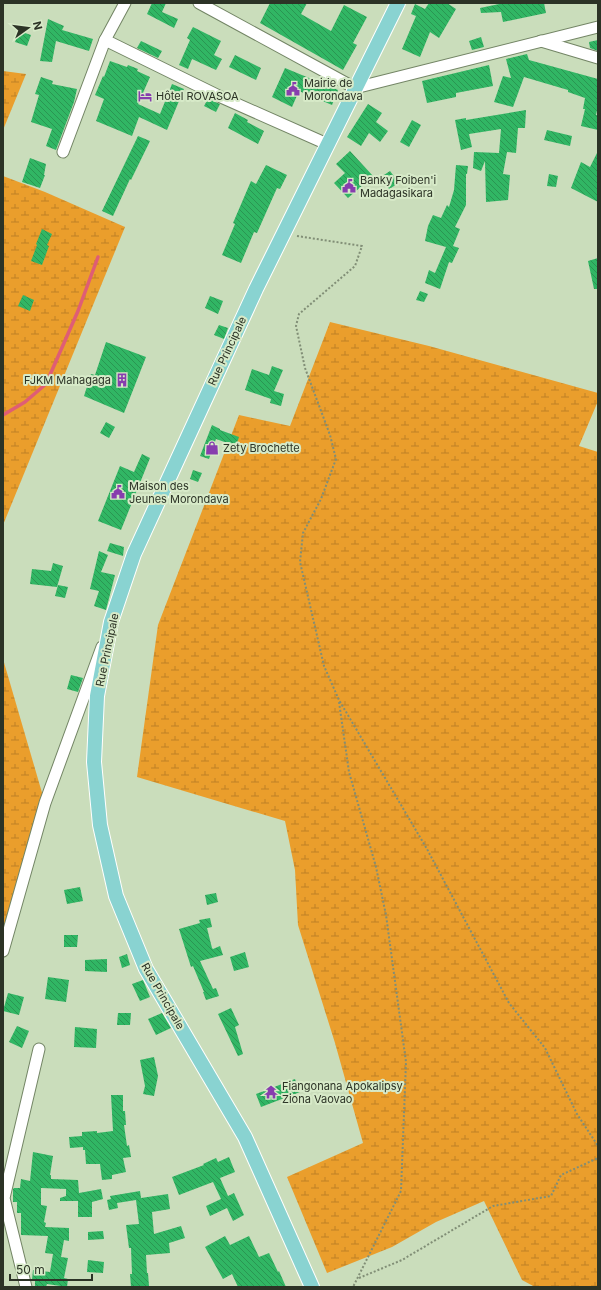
<svg xmlns="http://www.w3.org/2000/svg" width="601" height="1290" font-family="Inter,sans-serif">
  <defs>
    <pattern id="wetland-marsh" width="20" height="14" patternUnits="userSpaceOnUse"><rect width="20" height="14" fill="#ea9e2c"/><path d="M1 5h8M5 5V1M11 12h8M15 12V8" fill="none" stroke="#be8125"/></pattern>
    <pattern id="building-back-hatch" width="6" height="6" patternUnits="userSpaceOnUse"><rect width="6" height="6" fill="#31b664"/><path d="M-1 5l2 2M0 0l6 6M5-1l2 2" fill="none" stroke="#2a9552"/></pattern>
  </defs>
  <rect width="100%" height="100%" fill="#caddbb"/>
  <g fill="url(#wetland-marsh)">
    <polygon points="3,71 26,74 3,130"/>
    <polygon points="3,176 45,192 125,227 3,525"/>
    <polygon points="330,322 429,346 598,393 598,401 579,446 598,452 598,1287 535,1287 522,1280 484,1201 436,1222 392,1247 327,1273 287,1177 363,1143 335,1043 298,925 295,870 285,821 137,777 158,625 239,415 290,426"/>
    <polygon points="3,659 45,803 3,951"/>
  </g>
  <g fill="none" stroke-linecap="round" stroke-linejoin="round">
    <polyline stroke="#df5d75" stroke-width="3.5" points="3,415 25,402 46,384 78,311 98,257"/>
  </g>
  <g fill="url(#building-back-hatch)">
    <polygon points="152,3 166,3 162,12 178,19 174,28 147,14"/>
    <polygon points="270,3 307,3 301,14 331,31 344,5 367,17 353,43 357,45 343,70 260,23"/>
    <polygon points="429,3 447,3 456,9 439,38 430,32 420,57 402,49 416,16 411,14 415,4 425,9"/>
    <polygon points="504,3 544,3 546,13 503,22 501,12 481,13 480,8"/>
    <polygon points="48,19 64,26 62,30 93,39 89,51 56,41 52,62 40,61"/>
    <polygon points="193,27 221,41 214,55 222,59 216,70 192,59 188,69 179,65 190,40 187,38"/>
    <polygon points="19,31 31,35 27,46 15,42"/>
    <polygon points="481,37 484,47 472,50 469,41"/>
    <polygon points="598,40 598,51 590,48 589,42"/>
    <polygon points="141,41 162,51 158,58 137,48"/>
    <polygon points="527,54 529,60 598,79 598,106 596,115 598,115 598,130 581,126 585,109 583,109 585,98 568,92 568,90 524,77 513,107 494,102 503,76 511,78 506,59"/>
    <polygon points="235,55 261,68 256,80 229,67"/>
    <polygon points="110,61 127,67 128,65 138,69 137,71 150,77 138,104 160,114 172,84 184,89 167,130 139,117 132,136 96,121 104,99 95,95 103,76 104,77"/>
    <polygon points="489,65 493,86 456,93 456,97 427,103 422,81"/>
    <polygon points="285,68 338,90 332,105 299,91 292,107 272,97"/>
    <polygon points="41,77 53,81 52,84 77,89 74,102 56,150 46,146 52,129 31,122 39,95 35,94"/>
    <polygon points="208,99 220,104 216,112 204,106"/>
    <polygon points="368,104 382,113 376,122 388,131 380,142 369,133 361,146 347,137"/>
    <polygon points="526,110 525,128 518,128 516,153 507,152 503,174 510,175 508,200 486,202 485,161 481,171 473,168 474,152 499,153 501,129 469,134 472,147 461,150 455,120 466,118 466,120"/>
    <polygon points="235,113 248,120 247,122 264,131 258,144 228,128"/>
    <polygon points="412,120 421,125 409,147 400,142"/>
    <polygon points="547,130 572,136 570,146 544,140"/>
    <polygon points="138,136 150,141 131,180 130,179 113,216 102,211"/>
    <polygon points="350,151 373,176 348,198 334,183 345,173 336,164"/>
    <polygon points="598,151 598,202 571,188 581,162 590,167"/>
    <polygon points="30,158 46,164 44,175 45,175 40,188 22,182"/>
    <polygon points="266,165 287,175 280,189 277,188 257,233 254,232 241,263 222,255 235,224 233,223 251,181 256,184"/>
    <polygon points="456,165 468,166 467,174 466,174 466,205 455,227 460,229 453,246 459,248 452,263 449,262 440,289 425,283 429,270 435,273 446,247 425,241 428,226 433,215 441,218 447,205 449,207 454,190"/>
    <polygon points="390,171 399,183 389,189 381,177"/>
    <polygon points="549,174 558,176 556,187 547,186"/>
    <polygon points="42,229 52,234 47,245 49,246 42,265 31,261 37,245 36,244"/>
    <polygon points="598,258 598,289 594,289 588,261"/>
    <polygon points="420,291 428,294 424,302 416,300"/>
    <polygon points="23,295 34,300 30,311 18,306"/>
    <polygon points="210,296 223,301 218,314 205,308"/>
    <polygon points="219,325 228,328 224,339 214,335"/>
    <polygon points="106,342 146,357 124,413 84,396 91,374 95,375"/>
    <polygon points="272,366 283,370 274,391 284,394 281,406 270,403 271,399 245,390 252,369 269,375"/>
    <polygon points="106,422 115,427 109,438 100,433"/>
    <polygon points="212,425 220,429 220,430 239,437 236,446 216,439 209,459 200,456"/>
    <polygon points="142,454 150,458 121,530 98,521 120,466 134,472"/>
    <polygon points="193,470 202,473 198,482 190,479"/>
    <polygon points="110,543 124,547 123,556 107,551"/>
    <polygon points="99,551 108,555 101,572 115,575 106,610 94,606 99,591 90,589"/>
    <polygon points="53,563 63,566 57,587 30,584 32,569 51,571"/>
    <polygon points="58,585 68,587 65,598 55,596"/>
    <polygon points="71,675 83,678 78,692 67,689"/>
    <polygon points="80,887 83,901 67,904 64,890"/>
    <polygon points="216,893 218,902 207,905 205,895"/>
    <polygon points="210,918 212,927 207,928 212,948 213,949 220,946 223,955 200,961 213,989 216,988 219,996 206,1000 203,992 204,992 193,966 191,967 179,929 200,923 199,920"/>
    <polygon points="64,935 78,935 77,947 64,947"/>
    <polygon points="245,952 249,967 234,971 230,957"/>
    <polygon points="127,954 130,965 122,968 119,957"/>
    <polygon points="107,959 107,972 85,971 85,960"/>
    <polygon points="48,977 69,980 66,1002 45,999"/>
    <polygon points="143,980 150,997 140,1001 132,984"/>
    <polygon points="8,993 24,997 19,1015 3,1011"/>
    <polygon points="231,1008 239,1025 235,1027 243,1054 238,1056 218,1014"/>
    <polygon points="118,1013 131,1013 130,1025 117,1025"/>
    <polygon points="162,1013 171,1028 156,1035 148,1019"/>
    <polygon points="17,1026 29,1031 22,1048 9,1042"/>
    <polygon points="75,1027 97,1029 96,1048 74,1047"/>
    <polygon points="154,1057 158,1076 154,1096 143,1094 145,1086 140,1060"/>
    <polygon points="295,1079 300,1092 261,1107 256,1094"/>
    <polygon points="111,1095 123,1095 123,1111 125,1111 126,1125 124,1125 127,1146 129,1145 131,1157 123,1158 126,1172 112,1175 112,1179 102,1180 100,1164 86,1164 85,1150 83,1150 83,1147 70,1148 69,1137 82,1136 82,1132 97,1131 97,1133 113,1131"/>
    <polygon points="33,1152 53,1156 50,1175 51,1175 51,1179 78,1180 79,1193 101,1189 103,1199 92,1202 92,1217 78,1217 78,1201 60,1201 60,1198 66,1196 66,1189 41,1188 41,1205 47,1206 44,1222 46,1223 45,1227 69,1228 69,1241 64,1240 61,1257 68,1258 64,1278 68,1279 67,1287 47,1284 46,1287 35,1287 35,1280 32,1280 33,1270 50,1272 53,1254 45,1253 48,1236 21,1235 21,1213 17,1213 17,1202 13,1202 13,1189 14,1188 20,1188 21,1179 30,1181"/>
    <polygon points="229,1157 235,1172 220,1178 228,1196 234,1193 244,1215 233,1221 227,1208 210,1216 206,1206 221,1199 213,1182 179,1195 172,1177 204,1165 203,1164 216,1158 218,1162"/>
    <polygon points="140,1191 141,1198 168,1194 170,1209 152,1212 154,1234 181,1226 185,1238 169,1243 170,1253 146,1255 147,1273 148,1273 149,1286 131,1287 130,1274 132,1274 131,1248 129,1248 126,1225 139,1224 136,1200 117,1203 118,1208 109,1210 107,1200 111,1199 110,1196"/>
    <polygon points="103,1231 104,1239 88,1240 88,1232"/>
    <polygon points="225,1236 230,1245 249,1236 259,1257 269,1253 278,1272 279,1271 286,1287 238,1287 232,1274 223,1279 205,1247"/>
    <polygon points="88,1260 104,1262 103,1273 87,1272"/>
  </g>
  <g fill="none" stroke-linecap="round" stroke-linejoin="round">
    <g stroke="#738565" stroke-width="13">
      <g id="minor">
        <polyline points="199,3 355,88 598,27"/>
        <polyline points="105,40 221,97 327,144"/>
        <polyline points="541,41 598,58"/>
        <polyline points="63,152 105,40 125,3"/>
        <polyline points="3,951 45,803 102,647"/>
        <polyline points="26,1287 4,1198 39,1049"/>
      </g>
    </g>
    <g stroke="#fff" stroke-width="16">
      <polyline id="major" points="312,1287 245,1137 146,969 116,896 100,825 94,762 97,696 111,622 134,554 256,289 398,3"/>
    </g>
    <g stroke="#818e76" stroke-width="2" stroke-dasharray="2 2" stroke-linecap="butt">
      <polyline points="297,236 362,246 355,266 299,314 296,326 305,368 330,435 336,459 321,499 303,533 300,562 324,666 339,700 427,849 509,1003 545,1048 577,1114 598,1146"/>
      <polyline points="339,702 349,772 376,867 386,915 406,1062 401,1191 353,1287"/>
      <polyline points="359,1278 402,1260 493,1206 551,1196 561,1175 598,1158"/>
    </g>
    <use href="#minor" stroke="#fff" stroke-width="11"/>
    <use href="#major" stroke="#89d3d1" stroke-width="14"/>
  </g>
  <defs>
    <g id="civic-bare" transform="scale(1.08)"><path d="M-.6-6.5H3V-4.5H.6V-3L4-1V1h2V6H-6V1h2V-1L-.6-3ZM-1.2 2.5V6h2.4V2.5Z" fill="#873dae" stroke="#d7eac8" stroke-width="2.5" paint-order="stroke"/></g>
    <g id="hotel-bare" transform="scale(1.08)"><path d="M-6-4.5h1.5V1H6V5H4.5V3h-9V5H-6ZM-4 0a1.8 1.8 0 1 1 3.6 0ZM.5 0V-2.5h3Q6-2.5 6 0Z" fill="#873dae" stroke="#d7eac8" stroke-width="2.5" paint-order="stroke"/></g>
    <g id="building-bare" transform="scale(1.08)"><path d="M-4-6H4V6H1V3H-1V6H-4ZM-2.5-4.3h1.7v1.8h-1.7ZM.8-4.3h1.7v1.8H.8ZM-2.5-1h1.7V.8h-1.7ZM.8-1h1.7V.8H.8Z" fill="#873dae" stroke="#d7eac8" stroke-width="2.5" paint-order="stroke"/></g>
    <g id="shop-bare" transform="scale(1.08)"><path d="M-5-2.5h2.3a2.7 3.5 0 0 1 5.4 0H5L5.5 6h-11ZM-1.5-2.5h3a1.5 2.3 0 0 0-3 0Z" fill="#873dae" stroke="#d7eac8" stroke-width="2.5" paint-order="stroke"/></g>
    <g id="temple-bare" transform="scale(1.08)"><path d="M0-6L5-2H3V0L6.5 2.5H4V6H1.5V3h-3V6H-4V2.5H-6.5L-3 0V-2H-5Z" fill="#873dae" stroke="#d7eac8" stroke-width="2.5" paint-order="stroke"/></g>
  </defs>
  <g fill-rule="evenodd">
    <use href="#civic-bare" x="293" y="89"/>
    <use href="#hotel-bare" x="145" y="96"/>
    <use href="#civic-bare" x="349" y="186"/>
    <use href="#building-bare" x="122" y="380"/>
    <use href="#shop-bare" x="212" y="448"/>
    <use href="#civic-bare" x="118" y="492"/>
    <use href="#temple-bare" x="271" y="1092"/>
  </g>
  <g text-anchor="middle" dominant-baseline="central" stroke-width="4" stroke-linejoin="round" paint-order="stroke">
    <g font-size="11" fill="#2c3326" stroke="#d7eac8" text-anchor="start">
      <text x="304" y="83">Mairie de<tspan x="304" dy="13">Morondava</tspan></text>
      <text x="156" y="96">Hôtel ROVASOA</text>
      <text x="360" y="180">Banky Foiben'i<tspan x="360" dy="13">Madagasikara</tspan></text>
      <text x="111" y="380" text-anchor="end">FJKM Mahagaga</text>
      <text x="223" y="448">Zety Brochette</text>
      <text x="129" y="486">Maison des<tspan x="129" dy="13">Jeunes Morondava</tspan></text>
      <text x="282" y="1086">Fiangonana Apokalipsy<tspan x="282" dy="13">Ziona Vaovao</tspan></text>
    </g>
    <g font-size="11" fill="#2c3326" stroke="#d7eac8">
      <text transform="translate(227 351) rotate(-65)">Rue Principale</text>
      <text transform="translate(107 650) rotate(-78)">Rue Principale</text>
      <text transform="translate(163 996) rotate(60)">Rue Principale</text>
    </g>
  </g>
  <rect width="601" height="1290" fill="none" stroke="#2c3326" stroke-width="8"/>
  <g transform="translate(28 28) rotate(76)" stroke="#d7eac8" stroke-width="3" paint-order="stroke">
  <path d="M0-3L7 15L0 10L-7 15Z" fill="#2c3326"/>
  <text y="-6" font-size="11" font-weight="bold" text-anchor="middle" fill="#2c3326">N</text>
  </g>
  <path d="M10 1274v6h82v-6" fill="none" stroke="#2c3326" stroke-width="2"/>
  <text x="16" y="1274" font-size="12" fill="#2c3326" stroke="#d7eac8" stroke-width="3" paint-order="stroke">50 m</text>
</svg>
